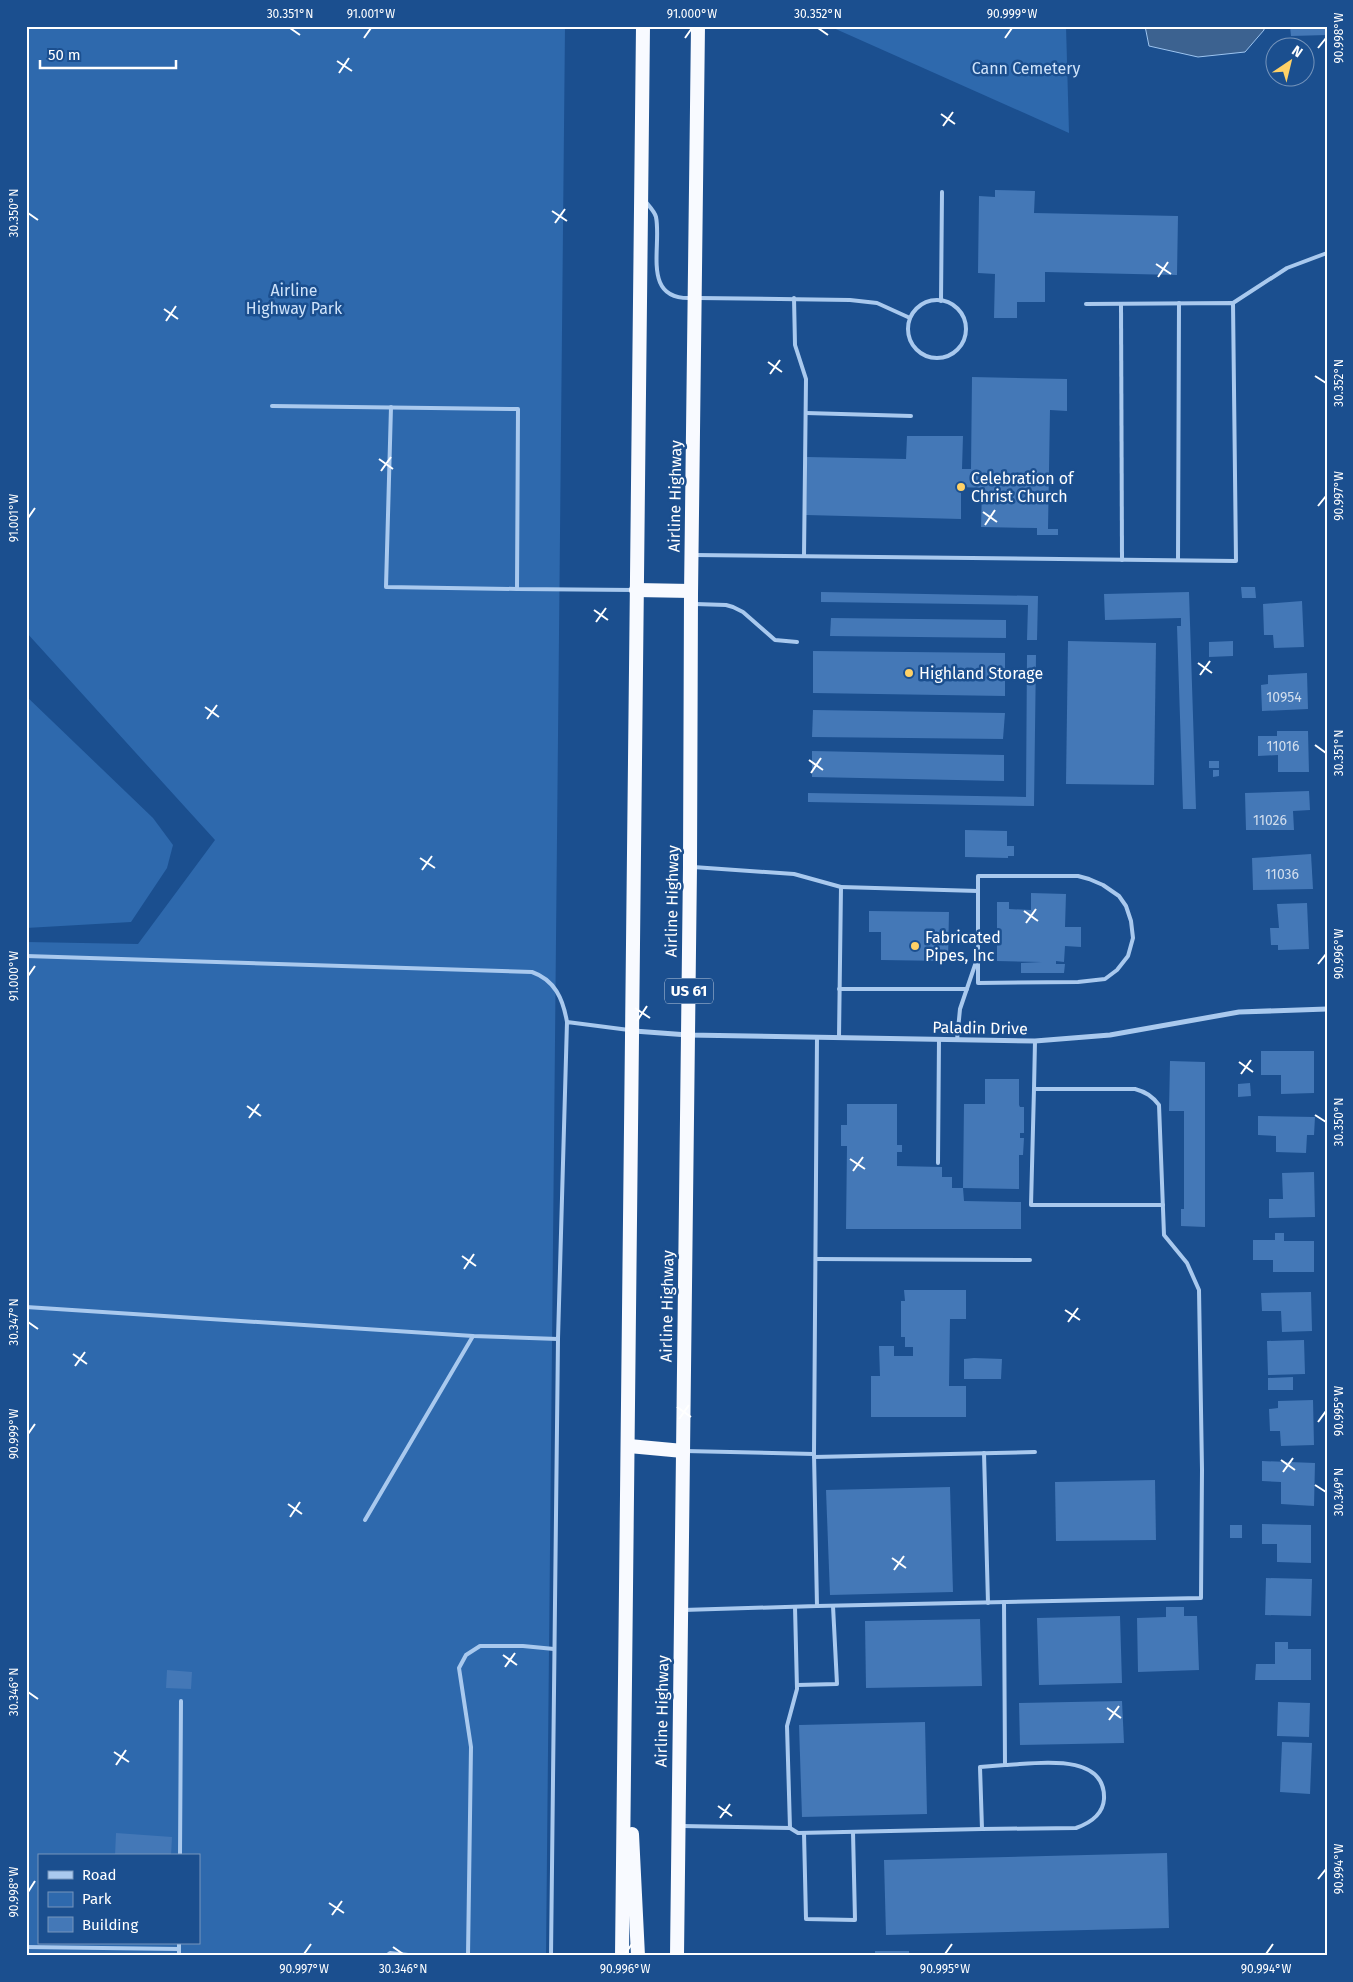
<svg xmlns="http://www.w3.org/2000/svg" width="1353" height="1982" font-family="'Fira Sans',sans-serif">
  <rect width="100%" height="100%" fill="#1b4f8f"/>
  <g fill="#2e69ad" fill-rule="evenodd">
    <path d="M26,26H565L546,1956H26V942L138,944L215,840L26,632ZM39,1856H199V1943H39Z"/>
    <polygon points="829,26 1066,26 1069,133"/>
    <polygon points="26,696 153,818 173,845 167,868 131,922 26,928"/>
  </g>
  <polygon fill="#3c6290" stroke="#9cc4f0" points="1145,26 1264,26 1264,30 1245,52 1198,57 1149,46"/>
  <g fill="#4478b7">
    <polygon points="1290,26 1327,26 1327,35 1291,36"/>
    <polygon points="995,190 1035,191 1034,213 1178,216 1177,275 1045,272 1045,302 1017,302 1017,318 994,318 995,274 978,273 979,196 995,197"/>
    <polygon points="972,377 1067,379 1067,411 1050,410 1048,529 1058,529 1058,535 1037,535 1037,528 981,527 982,488 961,487 961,519 806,515 807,457 906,459 907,436 963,436 962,469 971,469"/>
    <polygon points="1241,587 1255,587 1256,598 1242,598"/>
    <polygon points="821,592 1038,596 1037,640 1027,640 1028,605 821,602"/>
    <polygon points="1189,592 1196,809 1183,809 1177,626 1181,626 1181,618 1105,620 1104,594"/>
    <polygon points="1302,601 1304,647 1274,648 1273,635 1264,635 1263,604"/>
    <polygon points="831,618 1006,620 1006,638 830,636"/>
    <polygon points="1068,641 1156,643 1154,785 1066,784"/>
    <polygon points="1233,641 1233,656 1209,657 1209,642"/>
    <polygon points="813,651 1005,653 1005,696 813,693"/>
    <polygon points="1027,655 1036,655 1034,806 808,802 808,793 1026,797"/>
    <polygon points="1307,673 1308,709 1262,711 1261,685 1268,684 1268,675"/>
    <polygon points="813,710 1005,713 1003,739 812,737"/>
    <polygon points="1277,731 1308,731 1309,772 1278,772 1278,755 1258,756 1258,736 1277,736"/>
    <polygon points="812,751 1004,755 1004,781 812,777"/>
    <rect x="1209" y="761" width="10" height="7"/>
    <polygon points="1213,770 1219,770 1219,776 1213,777"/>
    <polygon points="1309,791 1310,810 1293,811 1294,830 1246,830 1245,793"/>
    <polygon points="965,830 1007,831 1007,846 1014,846 1014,856 1008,856 1008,858 965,857"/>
    <polygon points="1311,854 1313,889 1253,890 1252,858"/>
    <polygon points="1031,893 1066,894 1065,927 1081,927 1081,947 1065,946 1064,962 1056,961 1056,964 1065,964 1064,973 1021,973 1021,963 1042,962 997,961 997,902 1009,902 1009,909 1031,910"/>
    <polygon points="1307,903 1309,949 1278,950 1278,945 1271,945 1270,928 1279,928 1277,904"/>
    <polygon points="869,911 949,912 948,961 881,960 881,932 869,932"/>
    <polygon points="1261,1051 1314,1051 1314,1093 1281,1094 1281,1075 1261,1075"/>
    <polygon points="1170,1061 1205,1062 1205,1227 1181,1226 1181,1209 1184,1209 1184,1111 1169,1111"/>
    <polygon points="985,1079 1019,1079 1019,1105 1020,1107 1024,1107 1024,1133 1020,1133 1020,1138 1024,1138 1023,1155 1019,1155 1019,1189 963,1188 964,1201 1021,1202 1021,1229 846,1229 847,1146 841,1146 841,1125 847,1125 847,1104 897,1104 897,1145 902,1145 902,1152 897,1152 897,1166 942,1167 942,1177 952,1177 952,1188 963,1188 964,1104 985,1104"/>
    <polygon points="1250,1083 1251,1096 1238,1097 1238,1084"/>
    <polygon points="1258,1116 1315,1117 1314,1135 1307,1135 1306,1153 1276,1152 1276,1136 1258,1135"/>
    <polygon points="1314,1172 1315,1217 1269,1218 1269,1199 1283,1199 1282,1173"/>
    <polygon points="1275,1233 1284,1233 1284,1241 1314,1241 1314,1272 1273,1272 1273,1260 1253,1260 1253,1240 1275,1240"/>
    <polygon points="904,1290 966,1290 966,1319 950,1319 949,1386 966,1386 966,1417 871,1417 871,1376 880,1376 879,1346 894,1346 894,1356 913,1356 913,1347 905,1347 905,1337 901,1337 901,1301 905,1301"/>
    <polygon points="1311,1292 1312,1331 1282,1332 1281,1311 1262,1311 1261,1293"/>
    <polygon points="1304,1340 1305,1374 1268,1375 1267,1341"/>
    <polygon points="974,1358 1002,1359 1001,1379 964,1379 964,1359"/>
    <polygon points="1293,1377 1293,1390 1268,1390 1268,1378"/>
    <polygon points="1313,1400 1314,1445 1281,1446 1280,1431 1270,1431 1269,1409 1278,1408 1278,1401"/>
    <polygon points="1262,1461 1315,1463 1314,1506 1281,1504 1281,1482 1262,1481"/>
    <polygon points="1155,1480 1156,1540 1056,1541 1055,1482"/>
    <polygon points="950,1487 953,1592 830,1595 826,1490"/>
    <polygon points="1262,1524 1311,1525 1311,1563 1277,1562 1277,1544 1262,1544"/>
    <rect x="1230" y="1525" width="12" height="13"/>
    <polygon points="1266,1578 1312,1579 1311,1616 1265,1615"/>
    <polygon points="1166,1607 1184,1607 1184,1616 1197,1616 1199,1670 1138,1672 1137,1618 1166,1617"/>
    <polygon points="1120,1616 1122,1683 1039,1685 1037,1618"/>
    <polygon points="980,1619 982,1686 866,1688 865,1621"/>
    <polygon points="1275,1642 1288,1642 1288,1649 1311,1649 1311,1680 1255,1680 1256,1664 1275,1664"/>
    <polygon points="167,1670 192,1672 191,1689 166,1688"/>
    <polygon points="1122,1701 1124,1743 1020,1745 1019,1703"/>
    <polygon points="1278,1702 1310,1703 1309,1737 1277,1736"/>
    <polygon points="925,1722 927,1814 802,1817 799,1725"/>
    <polygon points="1282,1742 1312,1743 1310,1794 1280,1792"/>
    <polygon points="116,1833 172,1837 171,1856 115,1856"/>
    <polygon points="1167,1853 1169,1928 886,1935 884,1860"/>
    <rect x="875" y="1951" width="34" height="5"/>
  </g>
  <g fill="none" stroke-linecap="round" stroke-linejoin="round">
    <g stroke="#a9c9ee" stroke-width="4">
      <path d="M645,201C649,206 655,212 656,217C662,247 641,300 691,298"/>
      <polyline points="698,298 850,300 877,303 910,318"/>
      <polyline points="794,298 795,345 806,379 804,556"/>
      <circle cx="937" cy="329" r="29"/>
      <polyline points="941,301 942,192"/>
      <polyline points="1233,303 1287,268 1327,253"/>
      <polyline points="1121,304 1122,560"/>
      <polyline points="272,406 518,409 517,589 634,590"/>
      <polyline points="391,407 386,587 517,589"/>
      <polyline points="806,413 911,416"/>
      <polyline points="694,555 1236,561 1233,303 1086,304"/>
      <polyline points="1178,560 1179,303"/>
      <polyline points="695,604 726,605 733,607 743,612 775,640 797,642"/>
      <polyline points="693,867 794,874 841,887 839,1037"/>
      <polygon points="978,876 1078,876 1089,879 1103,885 1119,896 1126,906 1131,921 1133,938 1128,956 1117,970 1105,979 1078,982 978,983"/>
      <polyline points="841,887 978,891"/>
      <path d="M26,956L532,972C555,980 563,999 567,1022"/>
      <polyline points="839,989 967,989"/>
      <polyline points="957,1040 960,1009 976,962"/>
      <polyline points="1034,1089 1031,1205 1163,1205"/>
      <polyline points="938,1163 939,1039"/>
      <polyline points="816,1259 1030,1260"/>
      <polyline points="26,1307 473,1336 558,1339 567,1022 629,1030"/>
      <polyline points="685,1451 814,1454"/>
      <polyline points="984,1453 988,1603"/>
      <polyline points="814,1457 1035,1452"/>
      <polyline points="365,1520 473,1336"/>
      <path d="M1004,1602L1005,1765L980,1767L982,1829L1076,1828C1090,1823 1103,1815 1104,1799C1106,1751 1035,1764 1005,1765"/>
      <path d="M817,1606L1201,1598L1202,1470L1199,1290L1187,1263L1164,1235L1159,1105C1152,1096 1146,1092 1135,1089H1034L1035,1041"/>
      <polyline points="683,1610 817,1606 814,1454 817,1037"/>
      <polyline points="797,1685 837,1684 833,1606"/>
      <polyline points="682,1826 790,1828 787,1726 797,1689 795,1607"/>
      <polyline points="790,1828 798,1833 982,1829"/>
      <polyline points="804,1833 806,1919 855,1920 853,1832"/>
      <polyline points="180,1856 181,1701"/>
      <polyline points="26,1947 179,1949"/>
      <polyline points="179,1956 179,1943"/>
      <polyline points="386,1956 390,1953 417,1956"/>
      <polyline points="468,1956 471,1747 459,1668 466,1655 480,1646 523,1646 554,1649"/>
      <polyline points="551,1956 558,1339"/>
    </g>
    <polyline stroke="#a9c9ee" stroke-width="5" points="634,1031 688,1035 1035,1041 1110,1035 1239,1012 1327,1009"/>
    <g stroke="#f8faff" stroke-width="14">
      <polyline points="636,590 691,591"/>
      <polyline points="629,1446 683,1451"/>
      <polyline points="632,1834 638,1956"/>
      <polyline points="622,1956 643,26"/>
      <polyline points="677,1956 690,867 691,594 698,26"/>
    </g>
  </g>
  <path fill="none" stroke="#fff" stroke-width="2" d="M290,28L300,35M818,28L828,35M364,38L371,28M685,38L692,28M1005,38L1012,28M1318,48L1326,38M337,61L352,71M339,73L349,58M941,114L955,124M943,126L953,112M552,211L567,221M28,213L38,220M555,223L565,209M1156,264L1171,274M1158,277L1168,262M164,309L178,319M166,321L176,306M768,362L782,372M770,374L780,360M1315,376L1326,383M379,459L393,469M381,471L391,457M1318,506L1326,496M983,512L997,522M28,518L35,508M985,525L995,510M594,610L608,620M596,622L606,608M1198,663L1212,673M1200,675L1210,661M205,707L219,717M207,719L217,705M1315,745L1326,753M809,760L823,770M811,773L821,758M420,858L435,868M422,870L432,856M1024,911L1038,921M1026,923L1036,909M1318,964L1326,954M28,976L35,966M635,1008L650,1018M637,1021L647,1006M1239,1062L1253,1072M1241,1074L1251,1060M247,1106L261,1116M1315,1115L1326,1122M249,1118L259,1104M850,1159L865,1169M853,1171L863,1157M462,1256L476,1266M464,1269L474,1254M1065,1310L1080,1320M28,1322L38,1329M1068,1322L1078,1308M73,1354L87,1364M75,1366L85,1352M677,1407L691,1417M679,1419L689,1405M1318,1422L1326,1411M28,1434L35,1424M1281,1460L1295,1470M1283,1472L1293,1458M1315,1485L1326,1492M288,1504L302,1514M290,1517L300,1502M892,1558L906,1568M894,1570L904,1556M503,1655L517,1665M505,1667L515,1653M28,1692L38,1699M1107,1708L1121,1718M1109,1720L1119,1706M114,1752L129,1762M116,1765L126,1750M718,1806L732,1816M720,1818L730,1804M1318,1879L1326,1869M28,1892L35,1881M329,1903L344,1913M332,1915L342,1901M393,1947L403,1954M304,1954L311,1944M625,1954L632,1944M945,1954L952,1944M1266,1954L1273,1944"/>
  <g fill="#ffd166" stroke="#1b4f8f" stroke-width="2">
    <circle cx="961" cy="487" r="5"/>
    <circle cx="909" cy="673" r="5"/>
    <circle cx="915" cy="946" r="5"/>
  </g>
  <g text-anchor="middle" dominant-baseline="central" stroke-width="5" stroke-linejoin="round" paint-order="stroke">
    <g font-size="14" fill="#d0dded">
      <text x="1284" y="697">10954</text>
      <text x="1283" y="746">11016</text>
      <text x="1270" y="820">11026</text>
      <text x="1282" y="874">11036</text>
    </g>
    <rect fill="#1b4f8f" stroke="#bbcadd" stroke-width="1" x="665" y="978.5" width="48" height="25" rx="4"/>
    <g font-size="15" font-weight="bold" fill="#fff">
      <text x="689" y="991">US 61</text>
    </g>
    <g font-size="16" fill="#cfe3fa" stroke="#1b4f8f">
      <text x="1026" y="68">Cann Cemetery</text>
      <text x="294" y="290">Airline<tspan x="294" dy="18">Highway Park</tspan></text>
    </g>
    <g font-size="16" fill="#fff" stroke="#1b4f8f" text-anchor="start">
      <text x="971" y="478">Celebration of<tspan x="971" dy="18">Christ Church</tspan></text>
      <text x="919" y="673">Highland Storage</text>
      <text x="925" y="937">Fabricated<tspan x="925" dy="18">Pipes, Inc</tspan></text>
    </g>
    <g font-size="16" fill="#fff" stroke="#1b4f8f">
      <text transform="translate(675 496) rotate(-89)">Airline Highway</text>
      <text transform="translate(672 901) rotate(-89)">Airline Highway</text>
      <text transform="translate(980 1028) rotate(1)">Paladin Drive</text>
      <text transform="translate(667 1306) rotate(-89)">Airline Highway</text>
      <text transform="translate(662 1711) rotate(-89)">Airline Highway</text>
    </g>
  </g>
  <rect width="1353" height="1982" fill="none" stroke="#1b4f8f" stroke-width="55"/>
  <rect x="38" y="1854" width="162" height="90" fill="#1b4f8f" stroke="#7695bc"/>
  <rect x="48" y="1871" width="25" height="8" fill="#a9c9ee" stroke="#7695bc"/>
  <text x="82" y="1880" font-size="15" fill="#ffffff">Road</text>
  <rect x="48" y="1892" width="25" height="15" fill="#2e69ad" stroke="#7695bc"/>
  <text x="82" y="1904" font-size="15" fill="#ffffff">Park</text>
  <rect x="48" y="1917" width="25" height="15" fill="#4478b7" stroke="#7695bc"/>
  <text x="82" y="1930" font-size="15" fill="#ffffff">Building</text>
  <g transform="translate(1290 62) rotate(35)"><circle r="24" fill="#1b4f8f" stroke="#7695bc"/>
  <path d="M0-4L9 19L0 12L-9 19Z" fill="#ffd166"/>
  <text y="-8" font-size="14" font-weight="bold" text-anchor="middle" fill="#ffffff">N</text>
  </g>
  <path d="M40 60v8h136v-8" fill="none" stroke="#ffffff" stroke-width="2.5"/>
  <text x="48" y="60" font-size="15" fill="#ffffff" stroke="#1b4f8f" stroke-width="4" paint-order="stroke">50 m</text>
  <rect x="28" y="28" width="1298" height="1926" fill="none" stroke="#fff" stroke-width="2"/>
  <g font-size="12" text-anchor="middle" fill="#fff">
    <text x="290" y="18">30.351°N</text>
    <text x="371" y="18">91.001°W</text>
    <text x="692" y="18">91.000°W</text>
    <text x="818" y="18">30.352°N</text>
    <text x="1012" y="18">90.999°W</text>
    <text transform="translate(1339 38) rotate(-90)" y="4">90.998°W</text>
    <text transform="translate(14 213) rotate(-90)" y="4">30.350°N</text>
    <text transform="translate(1339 383) rotate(-90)" y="4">30.352°N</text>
    <text transform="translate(1339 496) rotate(-90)" y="4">90.997°W</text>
    <text transform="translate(14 518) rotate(-90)" y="4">91.001°W</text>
    <text transform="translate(1339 753) rotate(-90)" y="4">30.351°N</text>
    <text transform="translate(1339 954) rotate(-90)" y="4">90.996°W</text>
    <text transform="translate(14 976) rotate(-90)" y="4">91.000°W</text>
    <text transform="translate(1339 1122) rotate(-90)" y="4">30.350°N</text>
    <text transform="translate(14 1322) rotate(-90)" y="4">30.347°N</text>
    <text transform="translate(1339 1411) rotate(-90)" y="4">90.995°W</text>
    <text transform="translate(14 1434) rotate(-90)" y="4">90.999°W</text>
    <text transform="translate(1339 1492) rotate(-90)" y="4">30.349°N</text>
    <text transform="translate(14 1692) rotate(-90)" y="4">30.346°N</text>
    <text transform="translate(1339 1869) rotate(-90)" y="4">90.994°W</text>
    <text transform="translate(14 1892) rotate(-90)" y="4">90.998°W</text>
    <text x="304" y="1973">90.997°W</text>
    <text x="403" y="1973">30.346°N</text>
    <text x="625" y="1973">90.996°W</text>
    <text x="945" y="1973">90.995°W</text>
    <text x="1266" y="1973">90.994°W</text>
  </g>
</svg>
